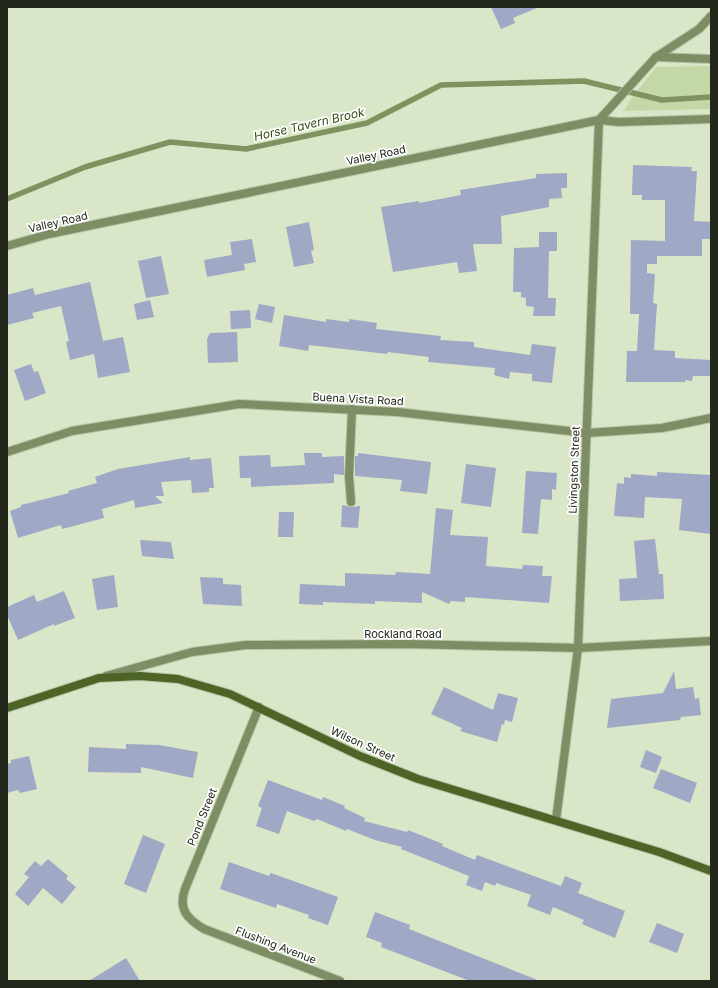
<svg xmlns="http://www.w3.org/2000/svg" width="718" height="988" font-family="Inter,sans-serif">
  <rect width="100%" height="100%" fill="#d9e6c7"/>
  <polygon fill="#c4d8a7" points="711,66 711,109 624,111 631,99 656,67"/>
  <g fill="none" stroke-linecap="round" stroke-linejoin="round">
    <polyline stroke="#7f9260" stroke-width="5.5" points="7,199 85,167 170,142 246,149 367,123 441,85 584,81 662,100 711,97"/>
  </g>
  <g fill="#9fa8c5">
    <polygon points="491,7 539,7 513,18 515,23 501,29"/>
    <polygon points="633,165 692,167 691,171 697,171 694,221 711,222 711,239 702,239 702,256 657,256 657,264 647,264 647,273 655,274 653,303 657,304 654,350 675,351 675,358 711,360 711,376 693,376 692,381 685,380 685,382 626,382 627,351 637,351 639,314 630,314 631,240 665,241 665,200 642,200 642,195 632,195"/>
    <polygon points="567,173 567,188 561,188 562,198 549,199 549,207 501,216 502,244 473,244 477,271 459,273 457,262 393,272 381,207 419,201 419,203 461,195 460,190 536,178 536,174"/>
    <polygon points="309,222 314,250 311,251 314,263 294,267 286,227"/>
    <polygon points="539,232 557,232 557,251 549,251 548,298 556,298 555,316 533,316 534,307 526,306 526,298 521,297 521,292 513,292 514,248 539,247"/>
    <polygon points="252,239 256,262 244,264 245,270 207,277 204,260 232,255 230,242"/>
    <polygon points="161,256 169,294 146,298 138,261"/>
    <polygon points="90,282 103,341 123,337 130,372 98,378 94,354 70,360 66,342 69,341 61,306 32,313 34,318 7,325 7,295 33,288 35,295"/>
    <polygon points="150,300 154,317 137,320 134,304"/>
    <polygon points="259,304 275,307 272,323 255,319"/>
    <polygon points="250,310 251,328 231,329 230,311"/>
    <polygon points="284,315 326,322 326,319 349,322 349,319 377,323 376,329 441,336 440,340 474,342 474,347 530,355 532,344 556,347 552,383 532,381 532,374 510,372 509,379 494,375 495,368 428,362 429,357 388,352 387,354 309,345 308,351 279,346"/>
    <polygon points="237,332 238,362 208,363 207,339 210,333"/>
    <polygon points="31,364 34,372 38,371 46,393 25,401 14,370"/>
    <polygon points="304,453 322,453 322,457 344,456 344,475 334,474 334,483 251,487 251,478 240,478 239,456 270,455 271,467 305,465"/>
    <polygon points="358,453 431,462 427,494 400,491 402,480 355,476 355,456 358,456"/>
    <polygon points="190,457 190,460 211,458 214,488 209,488 209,492 192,493 191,480 161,482 164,496 155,496 163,503 135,508 134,500 102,509 104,518 62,529 61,525 18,538 10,511 21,507 21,505 69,493 68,491 97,483 95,477 118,469"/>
    <polygon points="466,464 496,468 491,507 461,503"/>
    <polygon points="526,471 557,473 556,490 552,489 552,500 541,499 538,534 522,533"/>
    <polygon points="657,472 711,475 711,534 679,530 682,499 645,497 644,518 614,516 617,483 624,484 624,477 631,478 631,474 657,476"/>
    <polygon points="342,505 351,507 360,506 358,528 341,527"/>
    <polygon points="436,508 453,510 450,535 488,537 486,566 522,569 523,565 543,566 542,576 552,576 549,603 465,597 465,602 451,601 449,604 422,592 422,603 375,601 375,604 323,602 323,605 299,604 300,584 345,586 345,573 395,575 396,572 430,574"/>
    <polygon points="279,512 294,512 293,537 278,537"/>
    <polygon points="655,539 659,574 663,574 664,599 620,601 619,579 637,578 634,541"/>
    <polygon points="140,540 171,542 174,559 142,556"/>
    <polygon points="114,575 118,607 97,610 92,579"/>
    <polygon points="200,577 223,578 223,584 241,585 242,606 203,604"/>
    <polygon points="64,591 75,618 54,626 54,624 18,640 7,615 7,607 34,595 37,602"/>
    <polygon points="674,671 676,689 693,687 695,699 699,698 701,715 681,717 680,720 607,728 611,699 663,693"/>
    <polygon points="444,687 493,710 498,693 518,698 512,722 505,720 504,725 502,724 497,742 460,731 462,728 431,714"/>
    <polygon points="126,744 159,745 198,752 193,778 141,767 141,773 88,772 89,747 126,749"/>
    <polygon points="646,750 662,757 656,773 640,767"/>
    <polygon points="29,756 37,789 20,793 18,790 7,793 7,764 11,763 11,760"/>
    <polygon points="661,769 697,783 690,803 653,788"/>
    <polygon points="268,780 322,800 323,797 345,806 344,808 365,818 364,821 407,832 408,830 443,844 442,846 475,860 477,855 561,886 565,876 582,883 578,893 625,911 615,938 582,924 584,920 553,907 550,915 527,906 531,895 496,883 495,886 485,882 482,891 466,885 469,876 401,849 402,847 375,840 347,829 346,831 317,819 314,821 287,811 279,834 256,826 262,808 258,806"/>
    <polygon points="143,835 165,844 146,893 124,884"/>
    <polygon points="48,859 68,876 66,879 76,887 62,904 43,888 28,906 15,894 29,877 24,874 35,861 41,866"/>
    <polygon points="229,862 269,876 271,873 338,897 328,925 308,918 309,915 277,904 276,908 220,889"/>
    <polygon points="375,912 410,925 409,929 540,981 470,981 381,947 382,943 366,937"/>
    <polygon points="657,923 684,934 677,953 649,942"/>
    <polygon points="126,958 140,981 89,981"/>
  </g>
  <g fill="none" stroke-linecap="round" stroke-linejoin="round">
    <g stroke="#b8c4a8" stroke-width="10">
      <polyline id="service" points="351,502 349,476 352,409"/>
    </g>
    <g stroke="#b8c4a8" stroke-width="10">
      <g id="minor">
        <polyline points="656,57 711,59"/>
        <polyline points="599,120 619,122 711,119"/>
        <polyline points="7,246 49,234 599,120 656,57 699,29 711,16"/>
        <polyline points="7,452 72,431 239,404 397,412 587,433 662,428 711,418"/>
        <polyline points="106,676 192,652 246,645 407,644 578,648 711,641"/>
        <path d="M259,707L185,889C178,909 187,919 204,929L340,981"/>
        <polyline points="556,820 578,648 599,120"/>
      </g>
    </g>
    <g stroke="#b8c4a8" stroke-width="10">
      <polyline id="secondary" points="7,708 99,678 140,676 178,679 230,694 360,756 418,779 659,852 711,871"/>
    </g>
    <use href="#service" stroke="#7d8d64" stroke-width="8"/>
    <use href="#minor" stroke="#7d8d64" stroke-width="8"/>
    <use href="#secondary" stroke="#4e6426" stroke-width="8"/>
  </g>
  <g text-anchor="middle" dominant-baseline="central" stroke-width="3.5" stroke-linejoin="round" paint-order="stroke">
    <g font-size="11" fill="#22271b" stroke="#fff">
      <text transform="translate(376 155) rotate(-12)">Valley Road</text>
      <text transform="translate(58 222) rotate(-13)">Valley Road</text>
      <text transform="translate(358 399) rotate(3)">Buena Vista Road</text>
      <text transform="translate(574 470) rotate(-88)">Livingston Street</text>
      <text x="403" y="634">Rockland Road</text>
      <text transform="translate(363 744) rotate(24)">Wilson Street</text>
      <text transform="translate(202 817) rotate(-68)">Pond Street</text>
      <text transform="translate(276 945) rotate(21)">Flushing Avenue</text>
    </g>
    <g font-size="12" font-style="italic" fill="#384a11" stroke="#fff">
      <text transform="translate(309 124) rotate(-13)">Horse Tavern Brook</text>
    </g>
  </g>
  <rect width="718" height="988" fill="none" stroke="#22271b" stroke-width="16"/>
</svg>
